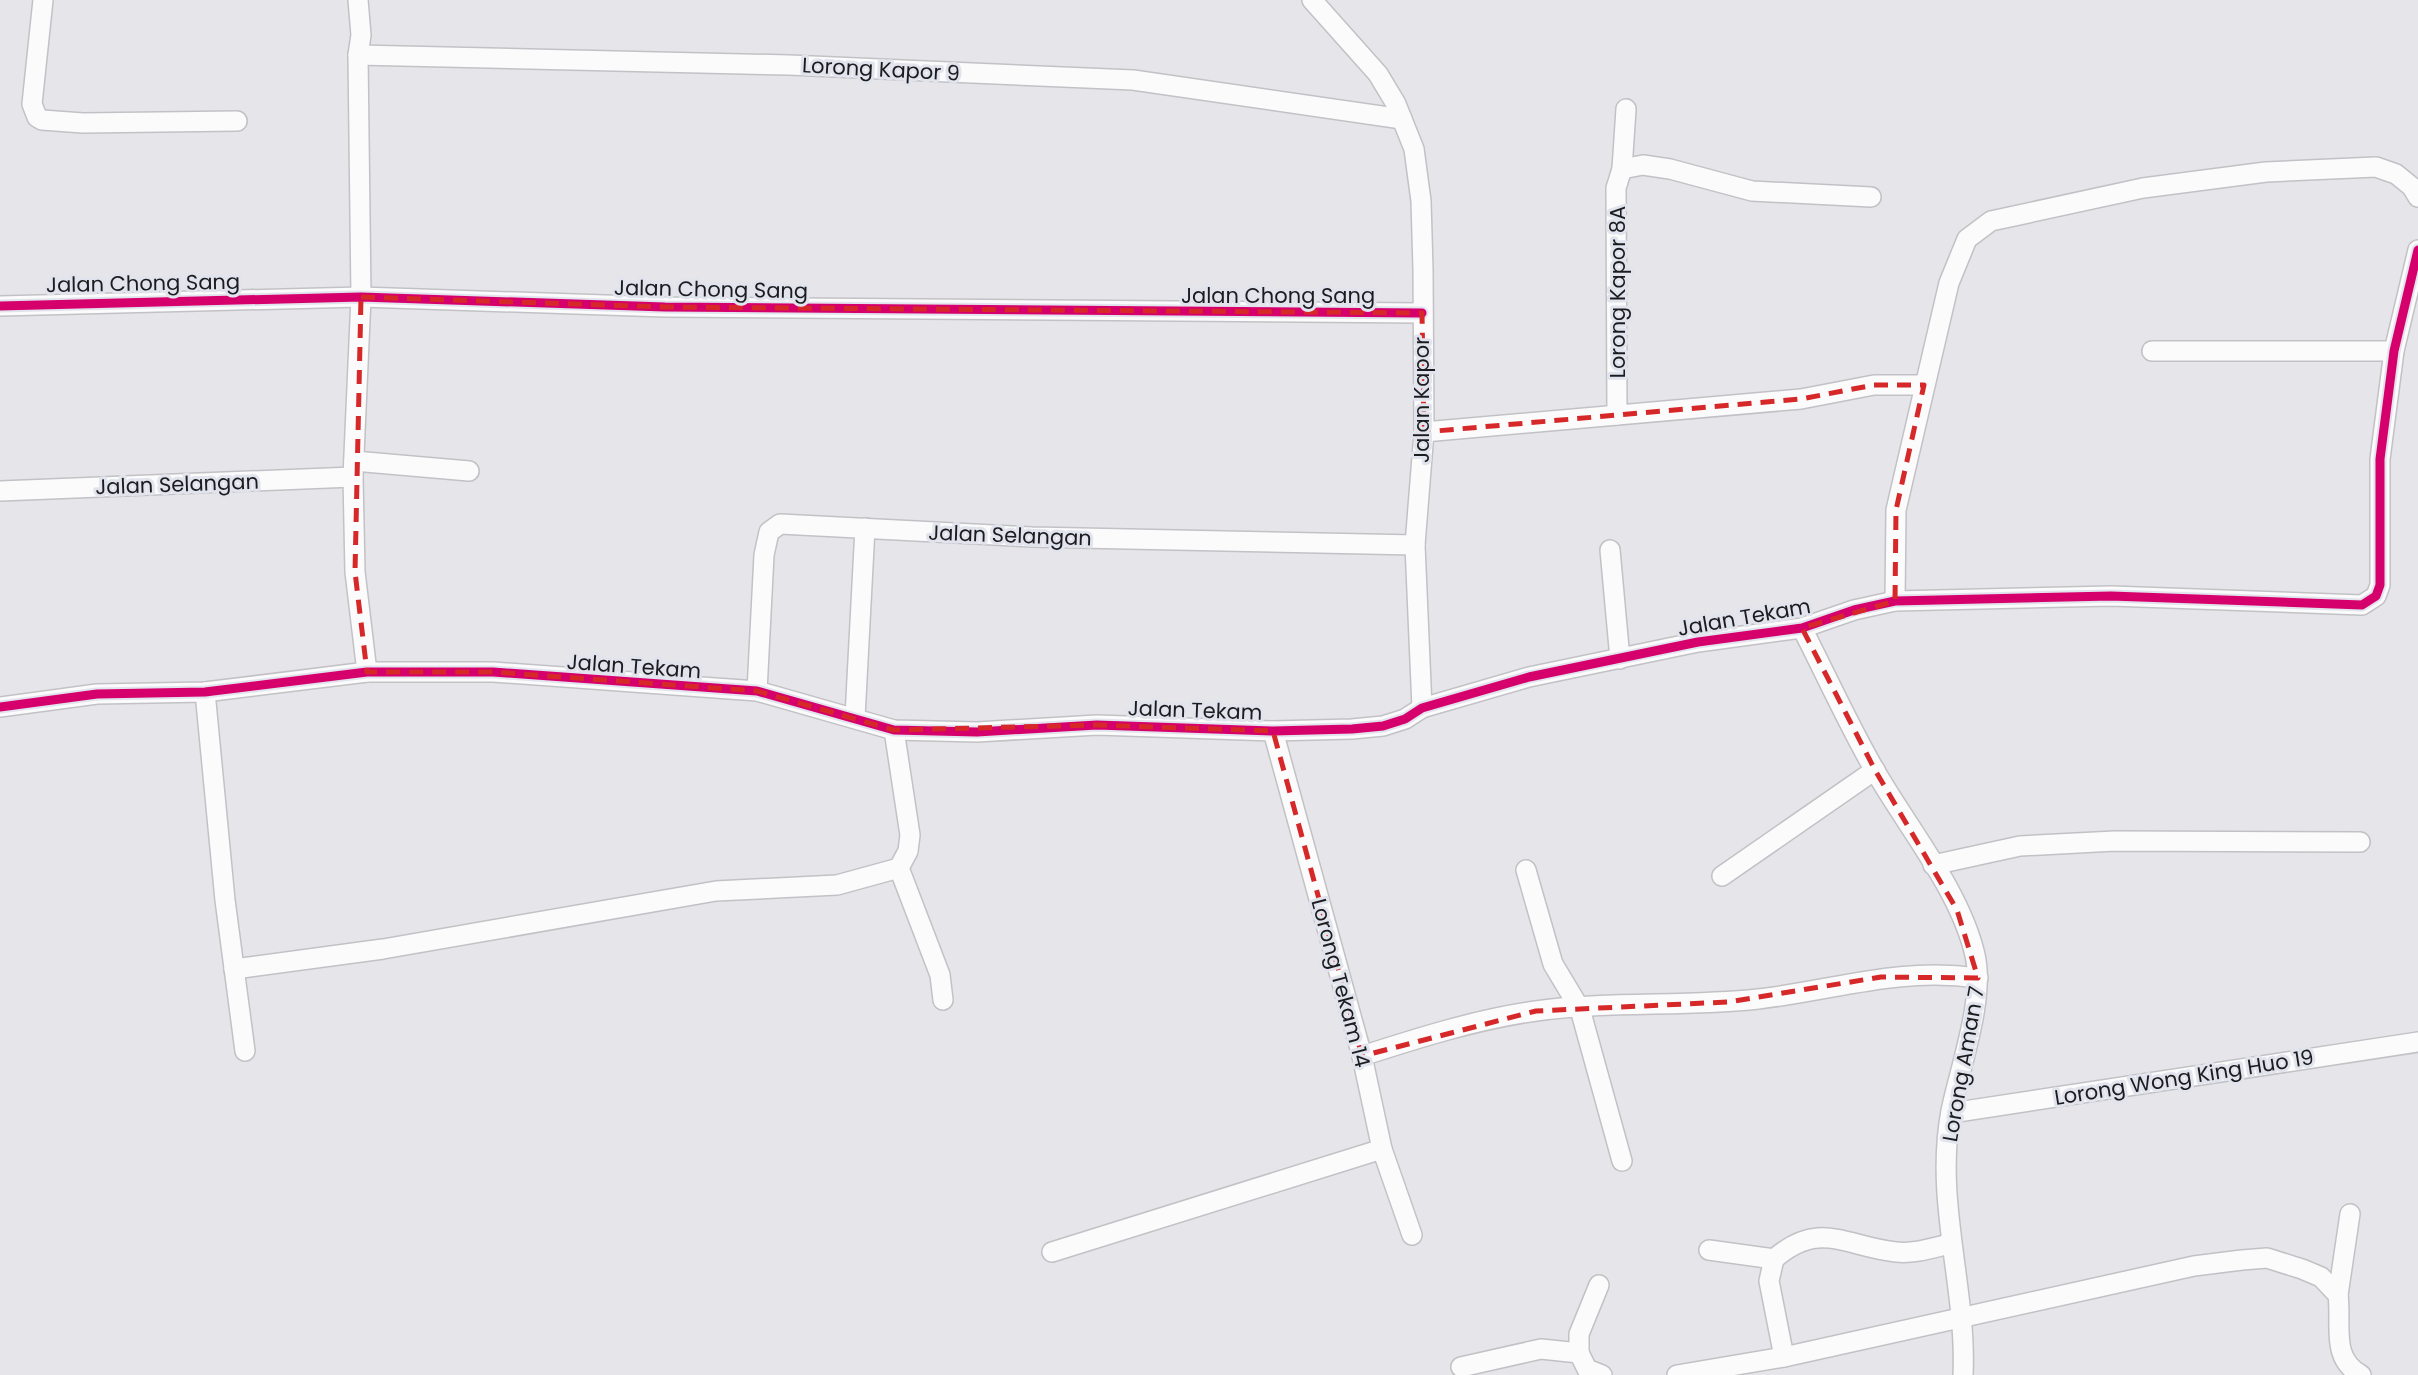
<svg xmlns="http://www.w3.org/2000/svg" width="2418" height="1375" font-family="Poppins,sans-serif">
  <rect width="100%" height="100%" fill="#e5e5ea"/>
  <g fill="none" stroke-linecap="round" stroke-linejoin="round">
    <g stroke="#c2c2c6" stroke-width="22">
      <g id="street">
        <polyline points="43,0 32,104 37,117 42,120 83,123 237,121"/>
        <polyline points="358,0 361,35 358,55 361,297 353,477 355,572 367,672"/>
        <polyline points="1312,0 1378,74 1396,104 1414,149 1421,201 1423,269 1424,432 1415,545 1422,708"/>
        <polyline points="358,55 789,65 1133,80 1402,119"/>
        <polyline points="1622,169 1626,109"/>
        <polyline points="0,306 361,297 665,307 1422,313"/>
        <polyline points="2152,351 2394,351"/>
        <polyline points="1617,415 1616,188 1622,169 1643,165 1670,169 1752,191 1871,197"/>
        <polyline points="1424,432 1801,399 1874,385 1924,385"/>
        <polyline points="354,461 469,471"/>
        <polyline points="0,491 353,477"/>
        <polyline points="1610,550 1620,659"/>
        <polyline points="1895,601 1896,510 1949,283 1967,239 1991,221 2143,188 2266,172 2376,167 2396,174 2412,187 2418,197"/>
        <path d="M1802,628C1826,675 1848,724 1874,769C1907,827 1960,890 1975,955C1985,999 1960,1067 1951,1111C1934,1201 1967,1287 1963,1375"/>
        <polyline points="757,691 764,555 769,532 780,524 1032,537 1415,545"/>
        <polyline points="205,692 225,900 245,1051"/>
        <polyline points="0,707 97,694 205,692 367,672 493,672 757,691 894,730 977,732 1097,725 1273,731 1352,729 1383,726 1405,719 1422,708 1529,677 1698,642 1802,628 1854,610 1895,601 2111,596 2362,605 2376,596 2380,585 2380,459 2394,351 2418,250"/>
        <polyline points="855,717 865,528"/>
        <polyline points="894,730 910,835 908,851 899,868 940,975 943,1000"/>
        <polyline points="1273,731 1362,1056 1382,1149 1412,1235"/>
        <polyline points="1933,865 2020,846 2115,841 2360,842"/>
        <polyline points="1526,870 1553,964 1580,1009 1622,1161"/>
        <polyline points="1722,876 1875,770"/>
        <polyline points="234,969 383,949 716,891 837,885 899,868"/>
        <path d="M1362,1056C1418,1038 1478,1019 1536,1011C1610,1001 1685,1007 1758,999C1836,990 1898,967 1978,978"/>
        <polyline points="1951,1113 2418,1042"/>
        <path d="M1709,1250L1774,1259C1820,1219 1846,1247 1896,1252C1915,1254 1932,1248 1949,1244"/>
        <polyline points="1052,1252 1382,1149"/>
        <polyline points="1774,1259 1769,1281 1784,1357"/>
        <polyline points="2338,1295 2350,1214"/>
        <polyline points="1579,1353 1579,1334 1599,1285"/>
        <polyline points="1461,1367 1541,1349 1579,1353 1587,1369 1602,1375"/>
        <path d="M1677,1375L1784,1357L2194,1266L2242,1260L2267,1258L2302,1269L2321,1277L2338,1295C2342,1325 2330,1358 2361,1375"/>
      </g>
    </g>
    <use href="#street" stroke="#fbfbfc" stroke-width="19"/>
    <g stroke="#e2e4ed" stroke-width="13">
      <g id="cycleway">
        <polyline points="0,306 361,297 665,307 1422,313"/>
        <polyline points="0,707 97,694 205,692 367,672 493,672 757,691 894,730 977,732 1097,725 1273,731 1352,729 1383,726 1405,719 1422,708 1529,677 1698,642 1802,628 1854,610 1895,601 2111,596 2362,605 2376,596 2380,585 2380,459 2394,351 2418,250"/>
      </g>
    </g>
    <use href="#cycleway" stroke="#d6006c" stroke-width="9"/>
  </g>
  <path fill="none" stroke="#d62828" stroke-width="5" stroke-dasharray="14 9" stroke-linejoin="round" d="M361,297L665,307L1422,313L1424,432L1801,399L1874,385H1924L1896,510L1895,601L1802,628L1875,770L1957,910L1978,978L1881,977L1728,1002L1536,1011L1362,1056L1273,731L1097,725L894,730L757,691L493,672H367L355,572Z"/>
  <g text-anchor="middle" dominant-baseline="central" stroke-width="6" stroke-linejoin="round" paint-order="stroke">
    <g font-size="21" fill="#1b1c1f" stroke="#e2e4ed">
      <text transform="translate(881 69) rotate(3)">Lorong Kapor 9</text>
      <text transform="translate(143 283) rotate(-1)">Jalan Chong Sang</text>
      <text transform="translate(711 289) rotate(1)">Jalan Chong Sang</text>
      <text transform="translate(1617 292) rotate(-90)">Lorong Kapor 8A</text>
      <text x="1278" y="295">Jalan Chong Sang</text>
      <text transform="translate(1421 400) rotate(-90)">Jalan Kapor</text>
      <text transform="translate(177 484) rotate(-2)">Jalan Selangan</text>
      <text transform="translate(1010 535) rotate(2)">Jalan Selangan</text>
      <text transform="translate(1744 617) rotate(-10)">Jalan Tekam</text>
      <text transform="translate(634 666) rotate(4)">Jalan Tekam</text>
      <text transform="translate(1195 710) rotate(2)">Jalan Tekam</text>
      <text transform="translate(1341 983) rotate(75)">Lorong Tekam 14</text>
      <text transform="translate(1963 1064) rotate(-80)">Lorong Aman 7</text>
      <text transform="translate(2184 1077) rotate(-9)">Lorong Wong King Huo 19</text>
    </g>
  </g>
</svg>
